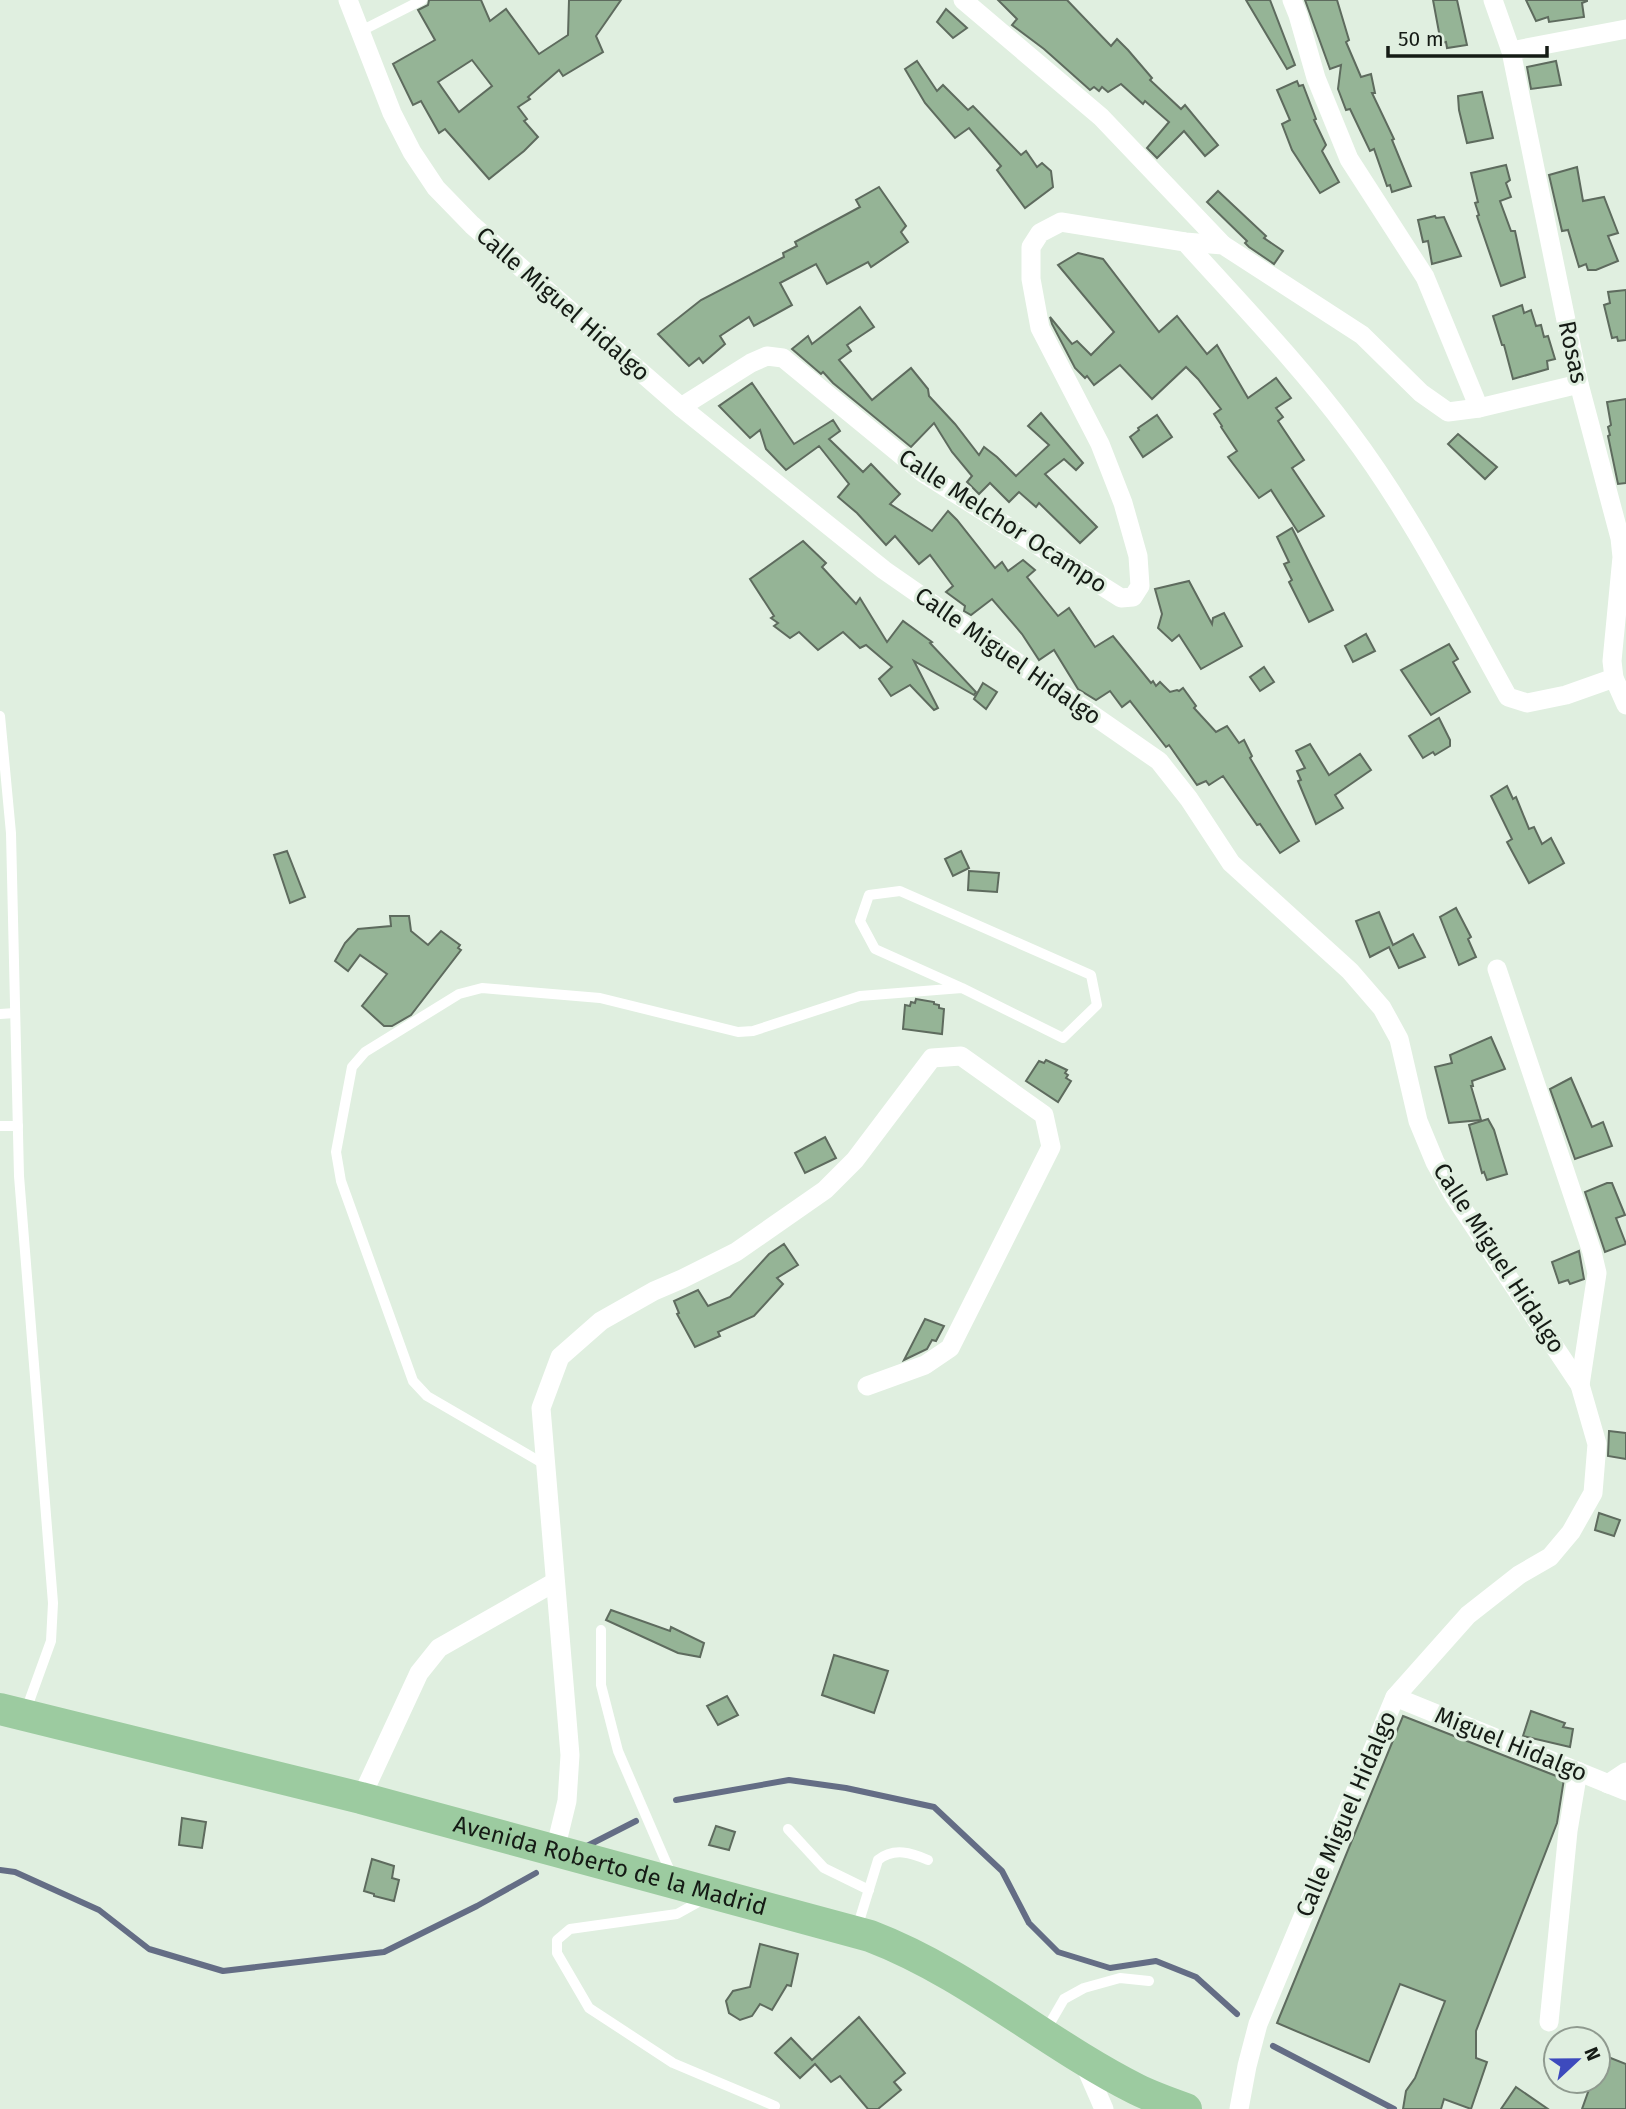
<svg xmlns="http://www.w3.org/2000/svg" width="1626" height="2109" font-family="'Fira Sans',sans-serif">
  <rect width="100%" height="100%" fill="#e0efe0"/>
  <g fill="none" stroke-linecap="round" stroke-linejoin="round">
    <g stroke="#646d85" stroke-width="6">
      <polyline points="676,1800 789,1780 846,1788 934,1807 1002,1871 1029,1923 1058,1952 1110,1968 1156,1961 1196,1977 1237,2014"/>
      <polyline points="583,1848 636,1821"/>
      <polyline points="0,1870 15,1872 99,1910 149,1949 223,1971 384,1952 477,1906 536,1873"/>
      <polyline points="1273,2046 1394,2109"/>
    </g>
  </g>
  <g fill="#95b496" stroke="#5e6b5e" stroke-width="2" fill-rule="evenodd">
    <path d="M429,0H481L490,21L506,9L539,54L568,35L569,0H621L596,36L603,52L563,76L559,70L528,97L530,99L518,107L527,119L524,121L538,137L524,151L489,179L445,129L439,133L421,101L413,105L393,64L435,40L418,10L428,5ZM472,60L492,86L459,112L438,82Z"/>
    <polygon points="998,0 1067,0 1111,46 1117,39 1128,50 1152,78 1150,80 1181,109 1185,105 1218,145 1205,156 1184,131 1157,158 1147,148 1169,122 1145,101 1143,104 1121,84 1108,92 1102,87 1099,91 1094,87 1090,90 1044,49 1012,25 1017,19"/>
    <polygon points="1246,0 1270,0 1295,65 1287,69"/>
    <polygon points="1305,0 1337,0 1349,40 1346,42 1361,77 1371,74 1375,93 1372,93 1394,139 1392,140 1411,186 1392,192 1390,185 1387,186 1374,149 1370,151 1350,109 1346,110 1338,89 1341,65 1330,69"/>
    <polygon points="1433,0 1457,0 1467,45 1447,48 1446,42 1441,43"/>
    <polygon points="1526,0 1587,0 1587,1 1582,3 1584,17 1549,22 1548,17 1536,21"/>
    <polygon points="946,9 967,28 953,38 937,22"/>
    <polygon points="917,61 937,91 943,85 968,110 973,106 1021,155 1026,151 1037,167 1042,163 1051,171 1053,187 1025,208 997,170 1001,166 969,128 955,138 925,103 905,69"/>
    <polygon points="1556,61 1561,85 1531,89 1527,67"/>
    <polygon points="1297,81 1299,86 1303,85 1316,119 1314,120 1326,145 1322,151 1339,182 1320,193 1292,150 1282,124 1290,120 1277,90"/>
    <polygon points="1482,92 1493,138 1467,143 1459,110 1458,96"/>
    <polygon points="1506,165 1510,180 1506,183 1511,197 1500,201 1511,231 1515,231 1525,277 1501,286 1477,216 1479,215 1475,203 1478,202 1471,173"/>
    <polygon points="1577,167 1583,201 1604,197 1618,233 1608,236 1618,261 1596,270 1588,270 1586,264 1579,267 1568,230 1562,231 1549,175"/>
    <polygon points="879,187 906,226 901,232 908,242 871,267 868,262 827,284 816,264 780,283 792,305 754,326 749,317 720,336 725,344 703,363 699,358 689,366 658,334 701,300 784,257 783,253 797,246 795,242 860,207 856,200"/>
    <polygon points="1218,191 1266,236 1264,238 1283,251 1274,264 1249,247 1245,243 1247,241 1207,202"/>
    <polygon points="1435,216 1436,218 1444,217 1461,256 1432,264 1428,241 1423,242 1418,220"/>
    <polygon points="1078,253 1103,259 1159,332 1177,316 1207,354 1217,345 1248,398 1276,378 1291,398 1276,408 1283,417 1278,421 1304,460 1292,468 1324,516 1298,532 1271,490 1259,498 1228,457 1237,451 1221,427 1222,426 1214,414 1221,409 1198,379 1186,367 1152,399 1120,365 1094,385 1087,376 1085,378 1075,368 1052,324 1050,317 1072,344 1077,341 1091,355 1114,332 1058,265"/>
    <polygon points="1626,290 1626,340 1618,341 1617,337 1612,338 1604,305 1610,303 1608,292"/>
    <polygon points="1522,305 1524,313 1531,310 1536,326 1541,325 1544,337 1548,336 1555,359 1547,361 1548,369 1513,379 1504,345 1502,345 1493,316"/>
    <polygon points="860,307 874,327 847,345 851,351 839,360 872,400 911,368 928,389 929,396 955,424 979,455 984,447 997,457 1016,476 1049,445 1028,426 1041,413 1083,463 1076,470 1064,459 1045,474 1097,527 1080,543 1039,503 1036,507 1019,492 1009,502 990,483 979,494 967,482 972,476 952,452 934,423 911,447 833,383 823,372 821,374 792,349 808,336 812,344"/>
    <polygon points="752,383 794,444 833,420 840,431 829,439 863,472 871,464 900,494 890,504 932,531 948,511 957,520 995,568 1002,562 1008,571 1023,560 1035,570 1027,577 1058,616 1069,608 1095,647 1113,636 1151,683 1153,681 1156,686 1160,682 1170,692 1177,690 1179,691 1183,688 1196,706 1194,708 1216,732 1227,726 1239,743 1244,740 1252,756 1250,758 1299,841 1280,853 1260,824 1257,825 1223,776 1209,785 1206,781 1197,785 1169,745 1166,747 1130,701 1122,707 1110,691 1096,700 1078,689 1054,650 1039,660 1022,634 992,599 971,615 964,611 965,606 946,592 953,586 930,555 919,564 895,536 886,545 857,513 838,497 849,484 819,446 786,470 766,449 760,430 750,438 719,406"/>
    <polygon points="1626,399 1626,483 1618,484 1608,436 1610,435 1608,427 1611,425 1607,402"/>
    <polygon points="1157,415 1172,437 1143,457 1130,437 1139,430 1138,428"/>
    <polygon points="1458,434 1497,467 1485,479 1448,444"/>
    <polygon points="1292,528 1333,610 1309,622 1289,582 1292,580 1284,564 1289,562 1277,537"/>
    <polygon points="803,541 826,563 822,567 856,604 860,598 887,642 903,621 932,642 930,643 976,692 974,695 914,661 938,708 934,710 910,685 891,696 879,679 892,667 866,645 860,648 843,632 818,650 799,632 790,638 774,626 778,623 771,618 774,616 750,579"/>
    <polygon points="1189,581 1212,624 1213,618 1224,613 1242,646 1201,669 1179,635 1172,641 1158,628 1162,614 1155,589"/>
    <polygon points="1366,634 1375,651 1353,662 1345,646"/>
    <polygon points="1449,644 1458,659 1453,662 1470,692 1431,715 1401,670"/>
    <polygon points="1264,667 1274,682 1260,691 1250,677"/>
    <polygon points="983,683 997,692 986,709 974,699"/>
    <polygon points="1439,718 1450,740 1450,746 1435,755 1433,752 1423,758 1409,736"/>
    <polygon points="1310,744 1329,775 1360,754 1371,770 1335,795 1343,808 1316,824 1298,781 1301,780 1297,771 1305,768 1296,751"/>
    <polygon points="1507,786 1513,799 1516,797 1529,829 1534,827 1542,844 1551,838 1564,863 1529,883 1507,842 1512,839 1491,796"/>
    <polygon points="287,851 305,897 290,903 274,855"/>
    <polygon points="961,851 969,868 953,876 945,859"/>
    <polygon points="969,871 999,873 997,892 968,890"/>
    <polygon points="1456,908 1471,937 1468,939 1476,957 1459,965 1440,917"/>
    <polygon points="1379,912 1393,945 1413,934 1425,957 1399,968 1389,947 1370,957 1356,921"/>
    <polygon points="390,916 409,916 411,931 428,945 441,931 460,945 458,948 461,950 411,1015 392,1026 384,1026 362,1006 387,974 360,955 348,971 335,961 345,943 358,929 391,926"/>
    <polygon points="916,999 934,1002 934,1004 939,1005 939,1008 944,1009 942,1034 903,1029 905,1005 910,1006 911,1002 915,1003"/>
    <polygon points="1491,1037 1505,1069 1472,1081 1473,1086 1471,1086 1481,1120 1449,1123 1435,1067 1452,1063 1450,1055"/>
    <polygon points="1046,1060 1067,1070 1065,1073 1068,1075 1066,1078 1071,1081 1058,1102 1026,1081 1039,1061 1044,1063"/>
    <polygon points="1571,1078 1592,1127 1603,1122 1612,1146 1575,1159 1550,1089"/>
    <polygon points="1488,1119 1494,1130 1507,1174 1487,1180 1484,1172 1482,1173 1469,1125"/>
    <polygon points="825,1137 836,1158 805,1173 795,1153"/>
    <polygon points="1607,1183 1612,1183 1625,1215 1616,1218 1626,1244 1605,1252 1585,1192"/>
    <polygon points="784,1244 798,1265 777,1278 783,1284 754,1316 718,1332 720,1336 695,1347 677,1314 679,1313 674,1301 698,1290 708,1306 730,1297 769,1254"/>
    <polygon points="1579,1251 1584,1279 1570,1284 1568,1280 1559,1283 1552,1262"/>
    <polygon points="925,1319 944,1326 936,1341 932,1340 927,1349 904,1360"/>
    <polygon points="1609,1431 1626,1433 1626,1459 1608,1456"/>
    <polygon points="1599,1513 1620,1520 1614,1536 1595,1530"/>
    <polygon points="611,1610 670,1631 671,1627 704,1643 700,1657 678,1653 606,1620"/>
    <polygon points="834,1655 888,1671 874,1713 822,1695"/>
    <polygon points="727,1696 738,1715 718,1725 707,1706"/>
    <polygon points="1531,1711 1565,1723 1563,1727 1573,1729 1570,1747 1523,1736"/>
    <polygon points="1403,1716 1564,1779 1557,1823 1476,2031 1476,2058 1487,2062 1471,2109 1444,2099 1441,2109 1403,2109 1406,2091 1415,2078 1445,2001 1400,1984 1369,2062 1277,2023"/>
    <polygon points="182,1818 206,1822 202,1848 179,1845"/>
    <polygon points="716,1826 735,1832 729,1850 709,1845"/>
    <polygon points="372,1859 394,1866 392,1878 399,1880 394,1901 374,1896 374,1894 364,1891"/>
    <polygon points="760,1944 798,1954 791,1986 787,1985 772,2010 760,2004 752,2016 740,2020 729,2013 726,2001 733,1991 750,1987"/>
    <polygon points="859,2017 905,2073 894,2082 901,2090 878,2109 868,2109 840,2076 831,2082 815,2064 800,2078 775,2053 791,2038 812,2060"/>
    <polygon points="1603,2055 1626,2064 1626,2109 1582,2109 1592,2081 1598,2081 1598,2070"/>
    <polygon points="1516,2087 1548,2109 1501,2109"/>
  </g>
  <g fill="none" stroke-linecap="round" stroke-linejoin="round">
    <g stroke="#fff" stroke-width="10">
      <polyline points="361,31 422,0"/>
      <polyline points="0,716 11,833 19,1176 53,1603 51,1641 26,1710"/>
      <polyline points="0,1014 15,1013"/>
      <polyline points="0,1126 18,1126"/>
      <polyline points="544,1464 427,1396 413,1381 341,1181 336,1152 352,1067 365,1052 459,994 482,988 600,998 738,1032 753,1031 860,996 962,988 1063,1038 1097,1005 1091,975 900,891 869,895 860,921 875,949 962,988"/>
      <polyline points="601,1630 601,1685 618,1751 672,1876"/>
      <polyline points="788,1829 824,1868 869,1890"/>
      <polyline points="704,1899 677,1914 570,1929 557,1940 557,1953 589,2008 673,2063 775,2106"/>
      <path d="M857,1928L878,1860C894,1847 912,1853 928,1860"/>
      <polyline points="1046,2030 1064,1999 1084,1988 1120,1978 1149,1981"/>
    </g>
    <g stroke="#fff" stroke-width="19">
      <polyline points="348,0 392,113 412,152 436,188 472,225 681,407 884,570 1159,761 1189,799 1231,863 1350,971 1382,1008 1399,1039 1418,1121 1435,1162 1454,1196 1580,1385 1597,1444 1593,1493 1571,1532 1550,1557 1519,1575 1468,1615 1395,1697 1258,2024 1247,2066 1239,2109"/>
      <polyline points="963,0 1101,117 1223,245"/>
      <polyline points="1292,0 1298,15 1316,78 1349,159 1425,277 1479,408"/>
      <polyline points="1493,0 1511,51 1579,384 1620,538 1622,557 1612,661 1614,678 1626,705"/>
      <polyline points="1511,51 1626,29"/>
      <path d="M1185,242C1241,304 1299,364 1349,431C1411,513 1458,607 1508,697L1527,703L1566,695L1614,678"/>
      <polyline points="681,407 751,363 767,356 783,358 923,473 1121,598 1133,597 1140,586 1138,556 1123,503 1100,444 1040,328 1031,279 1031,247 1040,233 1061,222 1185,242 1223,245 1362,335 1421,393 1448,412 1479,408 1579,384"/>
      <polyline points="1497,969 1592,1252 1597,1273 1580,1385"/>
      <polyline points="1395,1697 1626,1791"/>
      <polyline points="1608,1784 1626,1772"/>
      <polyline points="361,1798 419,1673 439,1648 555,1582"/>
      <polyline points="555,1850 567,1801 570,1755 541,1408 560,1357 601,1321 654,1291 682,1279 736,1252 825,1190 855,1160 932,1058 961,1056 1044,1115 1051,1147 950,1348 925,1365 867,1386"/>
      <polyline points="1549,2022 1568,1831 1578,1771"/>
      <polyline points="1083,2061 1104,2109"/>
    </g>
    <path stroke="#9ccba0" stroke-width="32" id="s1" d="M0,1709L361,1798L870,1936C967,1973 1045,2043 1136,2089C1152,2097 1169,2103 1186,2109"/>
  </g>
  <g text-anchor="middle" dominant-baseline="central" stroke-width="6" stroke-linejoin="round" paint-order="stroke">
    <g font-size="24" fill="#151b15" stroke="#e0efe0">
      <text transform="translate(563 304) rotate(41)">Calle Miguel Hidalgo</text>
      <text transform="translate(1573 352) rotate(78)">Rosas</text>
      <text transform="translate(1003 521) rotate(33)">Calle Melchor Ocampo</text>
      <text transform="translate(1008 656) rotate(35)">Calle Miguel Hidalgo</text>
      <text transform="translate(1499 1258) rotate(57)">Calle Miguel Hidalgo</text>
      <text transform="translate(1511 1744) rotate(22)">Miguel Hidalgo</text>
      <text transform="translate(1346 1814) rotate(-67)">Calle Miguel Hidalgo</text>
      <text stroke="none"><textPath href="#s1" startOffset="630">Avenida Roberto de la Madrid</textPath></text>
    </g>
  </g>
  <g transform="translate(1577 2060) rotate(68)"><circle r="33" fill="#e0efe0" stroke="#8f9a8f" stroke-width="2"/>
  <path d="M0-5L12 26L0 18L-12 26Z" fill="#3d4abd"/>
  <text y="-10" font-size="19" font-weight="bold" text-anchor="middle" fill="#151b15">N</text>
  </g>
  <path d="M1388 46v10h159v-10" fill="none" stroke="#151b15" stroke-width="3.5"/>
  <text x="1398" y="46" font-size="21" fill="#151b15" stroke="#e0efe0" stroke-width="5" paint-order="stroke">50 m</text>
</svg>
